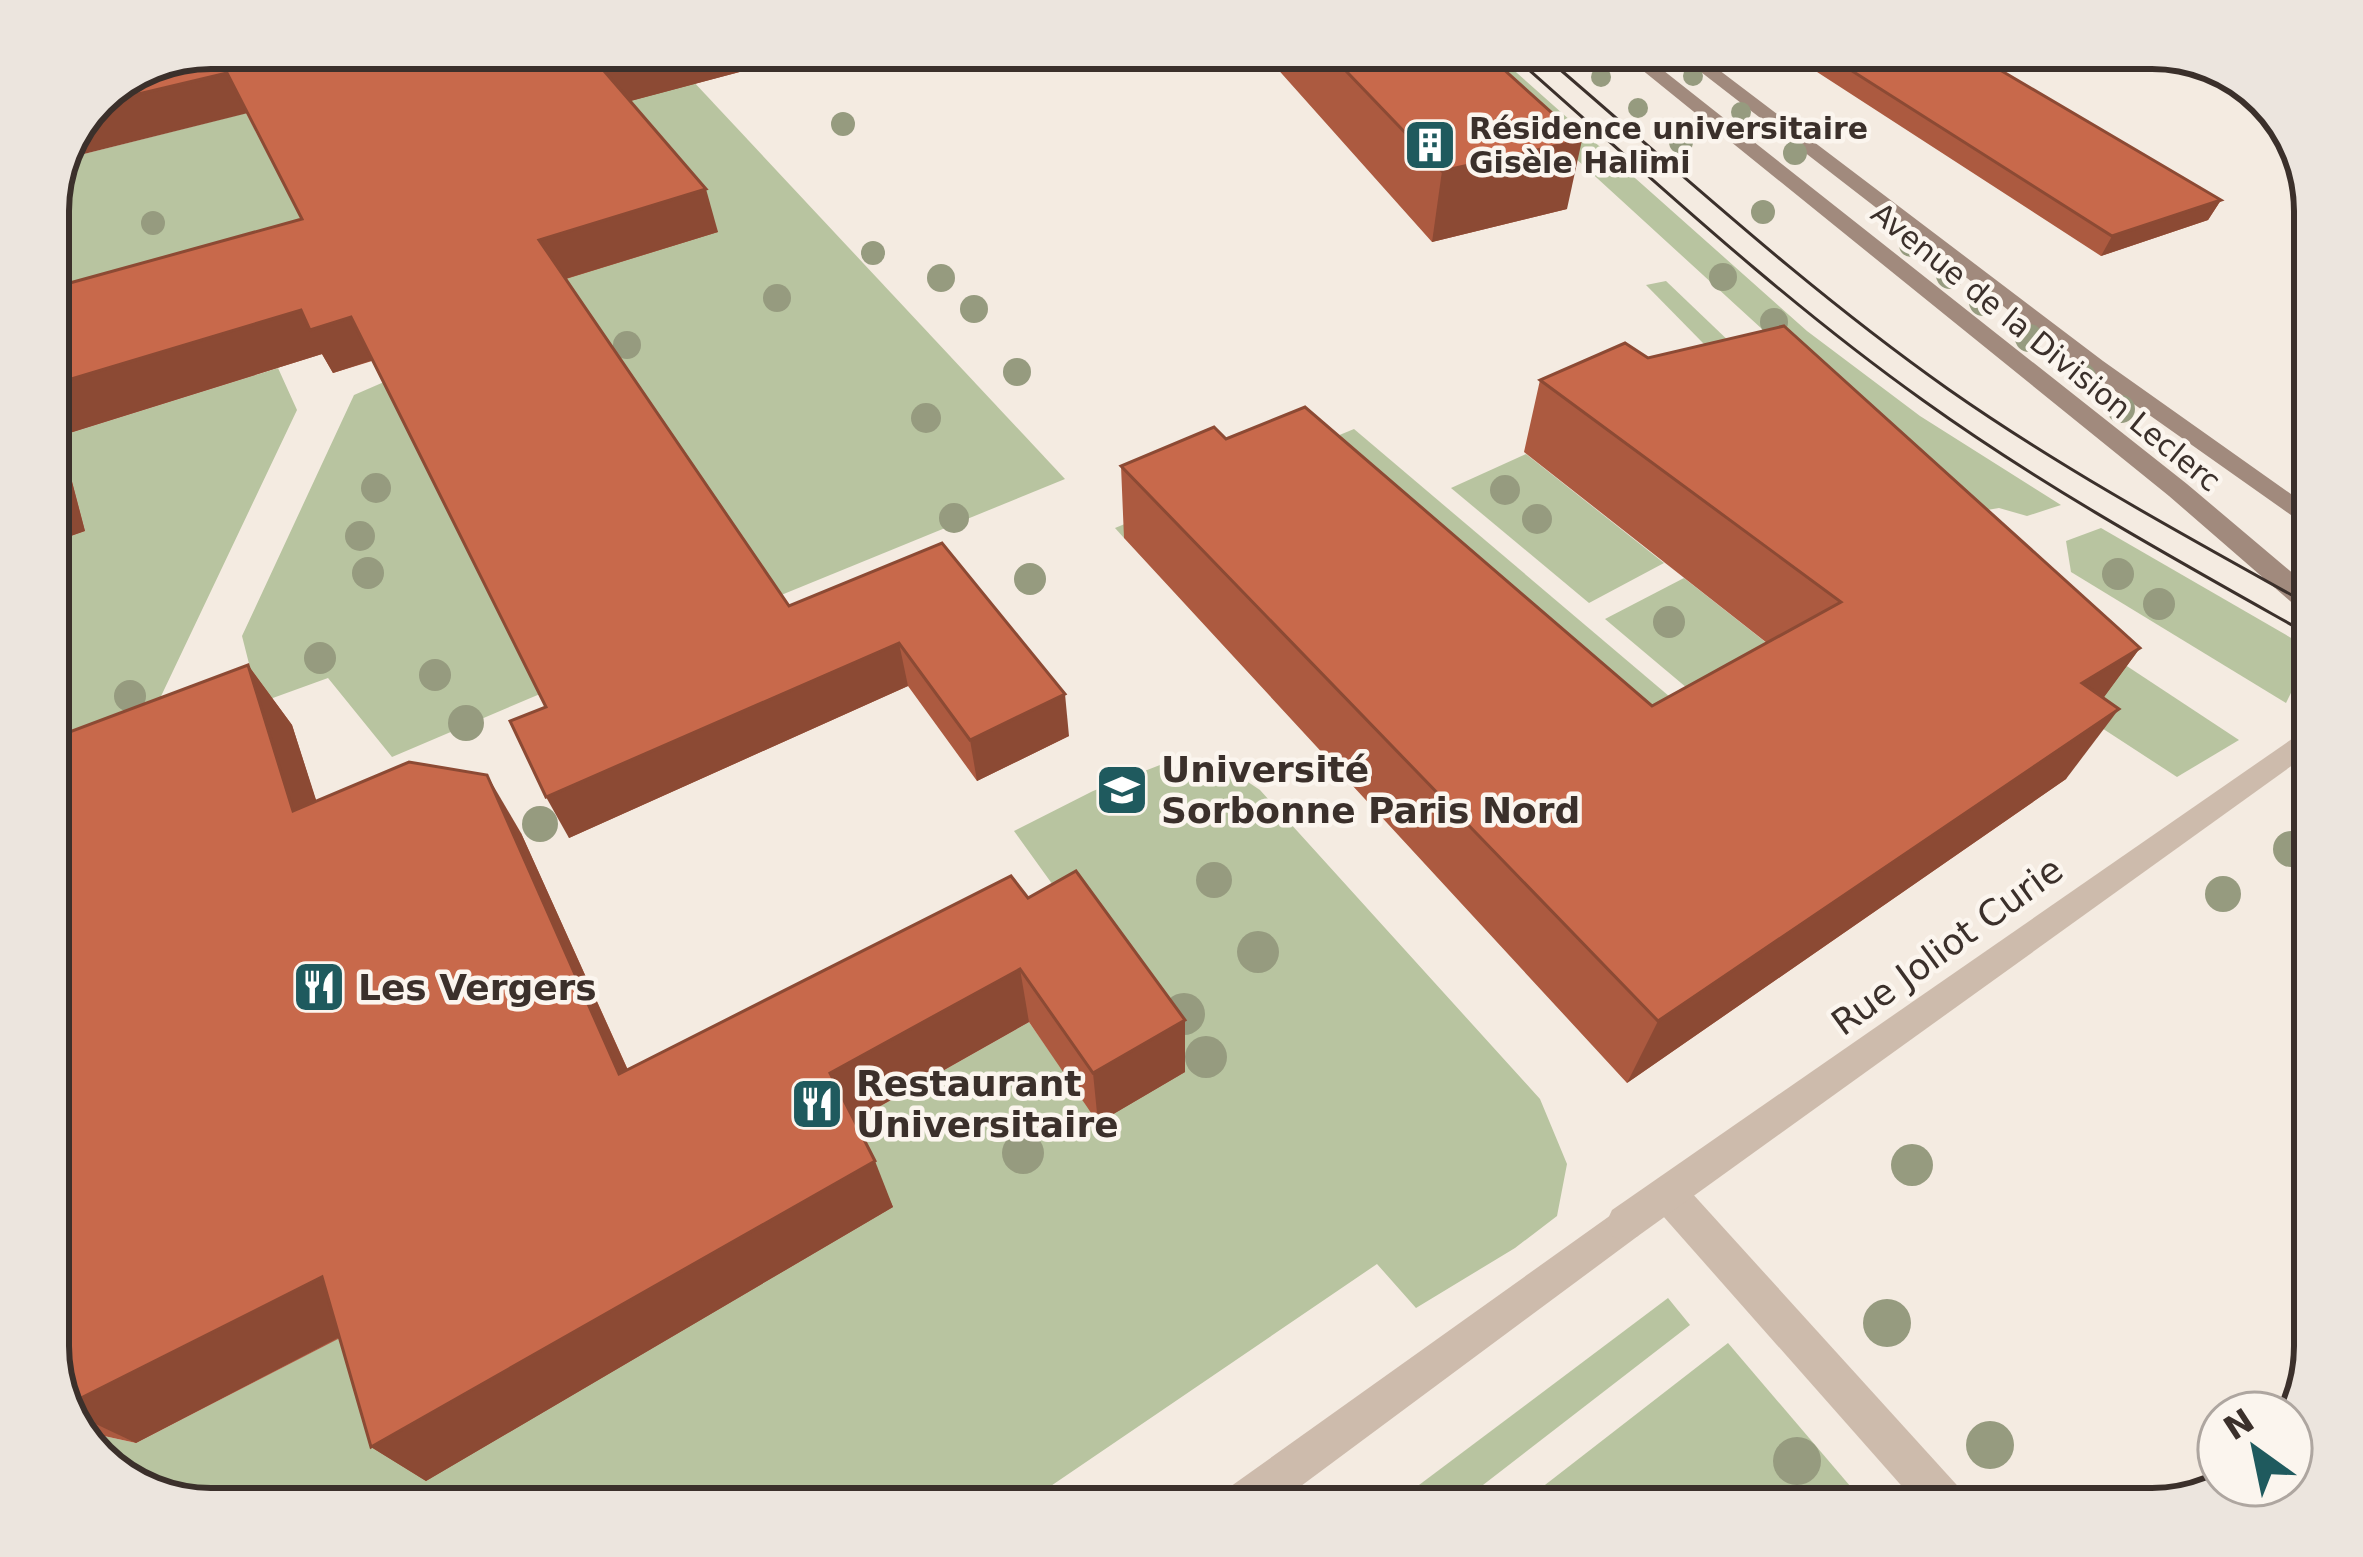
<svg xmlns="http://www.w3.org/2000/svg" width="2363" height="1557" font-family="'DejaVu Sans',sans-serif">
  <rect width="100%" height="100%" fill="#f4ebe1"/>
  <g fill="#b8c4a0">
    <polygon points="537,48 662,48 1065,479 769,600 555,282"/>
    <polygon points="1455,48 1489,48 1807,331 1920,416 2061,505 2027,516 1999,508 1981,511 1762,329"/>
    <polygon points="246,113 324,261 48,341 48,201 68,158"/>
    <polygon points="1666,281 1848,455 1757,398 1646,285"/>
    <polygon points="278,368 297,410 154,711 48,751 48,544 85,531 60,436"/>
    <polygon points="384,382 540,694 392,757 328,678 259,703 242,636 354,395"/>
    <polygon points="1354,429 1709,730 1124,538 1115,528"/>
    <polygon points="1526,454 1664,563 1589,603 1451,488"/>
    <polygon points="2101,528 2312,650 2286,703 2071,572 2066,541"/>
    <polygon points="1684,578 1806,674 1725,720 1605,619"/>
    <polygon points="2016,593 2239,740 2177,777 2088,719"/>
    <polygon points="1160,765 1233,772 1260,790 1540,1099 1567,1164 1557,1216 1515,1248 1416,1308 1377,1264 1017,1509 879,1509 869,1495 848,1509 211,1509 120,1481 72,1429 136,1443 376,1319 850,1123 1029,1022 1099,1122 1068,906 1014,831 1093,791"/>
    <polygon points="1668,1298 1690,1325 1452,1509 1387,1509"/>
    <polygon points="1728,1343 1862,1500 1853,1509 1514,1509"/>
  </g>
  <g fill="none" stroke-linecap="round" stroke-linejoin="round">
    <g fill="#cdbbac" fill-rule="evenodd">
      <polygon points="1668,1176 1681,1181 1965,1494 1971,1509 1922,1509 1655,1207 1649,1194 1655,1181"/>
      <polygon points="1625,1205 1638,1210 1644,1223 1638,1236 1270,1509 1214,1509 1220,1494"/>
    </g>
    <polygon fill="#cdbbac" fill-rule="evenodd" points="2315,723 2315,749 1638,1236 1625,1241 1612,1236 1606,1223 1612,1210"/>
    <g fill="#a18a7d" fill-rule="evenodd">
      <polygon points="1615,48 1635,48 2187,484 2315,592 2315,617 2305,614 2169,496"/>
      <polygon points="1670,48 1690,48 2103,361 2315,511 2315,532 2087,371"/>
    </g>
    <g stroke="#3b302b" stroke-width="3">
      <path d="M1504,48C1641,168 1775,295 1924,401C2048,490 2182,563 2315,638"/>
      <path d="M1535,48C1671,164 1802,286 1948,389C2065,471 2191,539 2315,608"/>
    </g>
  </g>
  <g fill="#969b7f">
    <circle cx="1693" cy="76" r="10"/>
    <circle cx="1601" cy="77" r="10"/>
    <circle cx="1638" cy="108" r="10"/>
    <circle cx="1741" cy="112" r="10"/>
    <circle cx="843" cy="124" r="12"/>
    <circle cx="1681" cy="142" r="12"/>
    <circle cx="1795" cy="153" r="12"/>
    <circle cx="1763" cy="212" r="12"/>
    <circle cx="153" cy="223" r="12"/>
    <circle cx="1911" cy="245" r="12"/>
    <circle cx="873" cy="253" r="12"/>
    <circle cx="1950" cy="275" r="14"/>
    <circle cx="1723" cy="277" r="14"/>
    <circle cx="941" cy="278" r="14"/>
    <circle cx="777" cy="298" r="14"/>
    <circle cx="1983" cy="302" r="14"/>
    <circle cx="974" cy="309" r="14"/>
    <circle cx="1774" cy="322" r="14"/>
    <circle cx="2029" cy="338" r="14"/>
    <circle cx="627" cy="345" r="14"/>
    <circle cx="1017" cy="372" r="14"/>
    <circle cx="2082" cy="377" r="14"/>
    <circle cx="2121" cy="409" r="14"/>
    <circle cx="926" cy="418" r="15"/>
    <circle cx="376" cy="488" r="15"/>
    <circle cx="1505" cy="490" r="15"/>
    <circle cx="954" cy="518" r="15"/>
    <circle cx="1537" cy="519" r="15"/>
    <circle cx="360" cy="536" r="15"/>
    <circle cx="368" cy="573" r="16"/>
    <circle cx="2118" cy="574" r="16"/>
    <circle cx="1030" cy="579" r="16"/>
    <circle cx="2159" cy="604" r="16"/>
    <circle cx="1669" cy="622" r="16"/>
    <circle cx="320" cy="658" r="16"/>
    <circle cx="435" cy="675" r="16"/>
    <circle cx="130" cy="696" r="16"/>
    <circle cx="466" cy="723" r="18"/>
    <circle cx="540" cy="824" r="18"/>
    <circle cx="2291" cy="849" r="18"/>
    <circle cx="1214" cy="880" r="18"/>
    <circle cx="2223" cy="894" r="18"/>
    <circle cx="1258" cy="952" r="21"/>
    <circle cx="1184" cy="1014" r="21"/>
    <circle cx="1206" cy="1057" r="21"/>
    <circle cx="1023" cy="1153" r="21"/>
    <circle cx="1912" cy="1165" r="21"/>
    <circle cx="1887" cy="1323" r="24"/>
    <circle cx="1990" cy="1445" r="24"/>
    <circle cx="1797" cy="1461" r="24"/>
  </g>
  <g fill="#ac5a40">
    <polygon points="211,48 783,48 785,60 630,101 718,232 566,279 789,606 942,543 1069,736 977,781 908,686 569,838 546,707 372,361 333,373 322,354 60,436 85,531 48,544 48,289 302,219 248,113"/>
    <polygon points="1255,48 1480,48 1567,209 1432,242 1265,55"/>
    <polygon points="1780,48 1973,48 2003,66 2001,71 2221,200 2208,220 2101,256"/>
    <polygon points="1648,358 2140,648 2103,698 2066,779 1627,1083 1124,538 1121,466 1226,439 1652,706 1767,643 1524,452 1540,380"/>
    <polygon points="248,665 292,725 316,801 521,833 628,1070 1028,898 1185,1072 1098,1123 1029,1022 854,1121 893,1207 426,1481 371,1447 340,1338 136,1443 72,1429 48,1356"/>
  </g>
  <g fill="#8c4a34">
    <polygon points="668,48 783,48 785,60 612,106 599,65"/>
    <polygon points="227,73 248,113 68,158 92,105"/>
    <polygon points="1582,140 1567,209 1432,242 1442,171"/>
    <polygon points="706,189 718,232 555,282 539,240"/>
    <polygon points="2221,200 2208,220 2101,256 2112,236"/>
    <polygon points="301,310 351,317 373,360 333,373 322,354 60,436 85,531 48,544 48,386"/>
    <polygon points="899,643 908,686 569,838 546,797"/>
    <polygon points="2140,648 2088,719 2082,683"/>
    <polygon points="248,665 292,725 338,868 293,811"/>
    <polygon points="1065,694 1069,736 977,781 970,740"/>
    <polygon points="2119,709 2066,779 1627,1083 1658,1021"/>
    <polygon points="487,775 521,833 652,1124 619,1074"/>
    <polygon points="1020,969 1029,1022 850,1123 830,1073"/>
    <polygon points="1185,1020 1185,1072 1098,1123 1093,1073"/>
    <polygon points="875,1161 893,1207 426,1481 371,1447"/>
    <polygon points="322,1277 376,1318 136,1443 64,1409 63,1407"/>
  </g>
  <g fill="#c8694b" stroke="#8c4a34" stroke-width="3">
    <polygon points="211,48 668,48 599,65 706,189 539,240 789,606 942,543 1065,694 970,740 899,643 546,797 510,721 546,707 351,317 310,330 301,310 48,386 48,289 302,219 227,73 92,105 96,95"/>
    <polygon points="1324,48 1480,48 1582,140 1442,171"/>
    <polygon points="1816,48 1973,48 2003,66 1995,67 2221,200 2112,236"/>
    <polygon points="1784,326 2140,648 2082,683 2119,709 1658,1021 1121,466 1214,427 1226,439 1305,407 1652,706 1841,602 1540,380 1625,343 1648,358"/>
    <polygon points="248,665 293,811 409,762 487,775 619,1074 1011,876 1028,898 1076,871 1185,1020 1093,1073 1020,969 830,1073 875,1161 371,1447 322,1277 63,1407 48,1356 48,740"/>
  </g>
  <defs>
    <g id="building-square" transform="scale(2.7)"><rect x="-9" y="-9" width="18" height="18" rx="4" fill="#1f5a5e" stroke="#fbf5ee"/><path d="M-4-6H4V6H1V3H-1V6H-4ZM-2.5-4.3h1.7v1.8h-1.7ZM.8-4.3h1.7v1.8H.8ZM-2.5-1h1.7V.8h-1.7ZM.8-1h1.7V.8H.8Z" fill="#fff"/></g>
    <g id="university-square" transform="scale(2.7)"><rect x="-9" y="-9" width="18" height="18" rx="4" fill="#1f5a5e" stroke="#fbf5ee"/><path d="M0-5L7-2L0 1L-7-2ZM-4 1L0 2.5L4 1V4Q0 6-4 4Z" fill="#fff"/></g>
    <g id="restaurant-square" transform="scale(2.7)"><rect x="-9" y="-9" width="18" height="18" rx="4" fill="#1f5a5e" stroke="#fbf5ee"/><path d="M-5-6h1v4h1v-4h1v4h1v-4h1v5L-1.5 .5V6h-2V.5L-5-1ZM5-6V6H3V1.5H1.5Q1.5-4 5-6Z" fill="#fff"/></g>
  </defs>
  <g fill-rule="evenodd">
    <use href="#building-square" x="1430" y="145"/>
    <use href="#university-square" x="1122" y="790"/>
    <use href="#restaurant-square" x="319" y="987"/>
    <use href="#restaurant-square" x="817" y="1104"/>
  </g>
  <g text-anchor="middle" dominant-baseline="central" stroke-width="9" stroke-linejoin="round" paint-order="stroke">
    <g font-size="30" font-weight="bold" fill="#3b302b" stroke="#fbf5ee" text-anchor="start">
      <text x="1469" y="128">Résidence universitaire<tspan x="1469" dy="34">Gisèle Halimi</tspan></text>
    </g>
    <g font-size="30" fill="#3b302b" stroke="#fbf5ee">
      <text transform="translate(2046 347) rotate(39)">Avenue de la Division Leclerc</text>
    </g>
    <g font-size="36" font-weight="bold" fill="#3b302b" stroke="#fbf5ee" text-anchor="start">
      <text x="1161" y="769">Université<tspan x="1161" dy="41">Sorbonne Paris Nord</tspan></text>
      <text x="358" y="987">Les Vergers</text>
      <text x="856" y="1083">Restaurant<tspan x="856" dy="41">Universitaire</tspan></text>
    </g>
    <g font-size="36" fill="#3b302b" stroke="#fbf5ee">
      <text transform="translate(1947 946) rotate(-36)">Rue Joliot Curie</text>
    </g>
  </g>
  <path d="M0 0H2363V1557H0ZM211 69H2152A142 142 0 0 1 2294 211V1346A142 142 0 0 1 2152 1488H211A142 142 0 0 1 69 1346V211A142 142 0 0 1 211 69Z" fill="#ece5de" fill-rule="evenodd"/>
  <path fill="none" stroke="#3b302b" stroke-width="6" d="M211 69H2152A142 142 0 0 1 2294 211V1346A142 142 0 0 1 2152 1488H211A142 142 0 0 1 69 1346V211A142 142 0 0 1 211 69Z"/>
  <g transform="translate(2255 1449) rotate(327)"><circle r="57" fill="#fbf5ee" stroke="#aea6a0" stroke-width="3"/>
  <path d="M0-9L21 45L0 30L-21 45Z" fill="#1f5a5e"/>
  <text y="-18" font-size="33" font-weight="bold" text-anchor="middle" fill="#3b302b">N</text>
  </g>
</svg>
